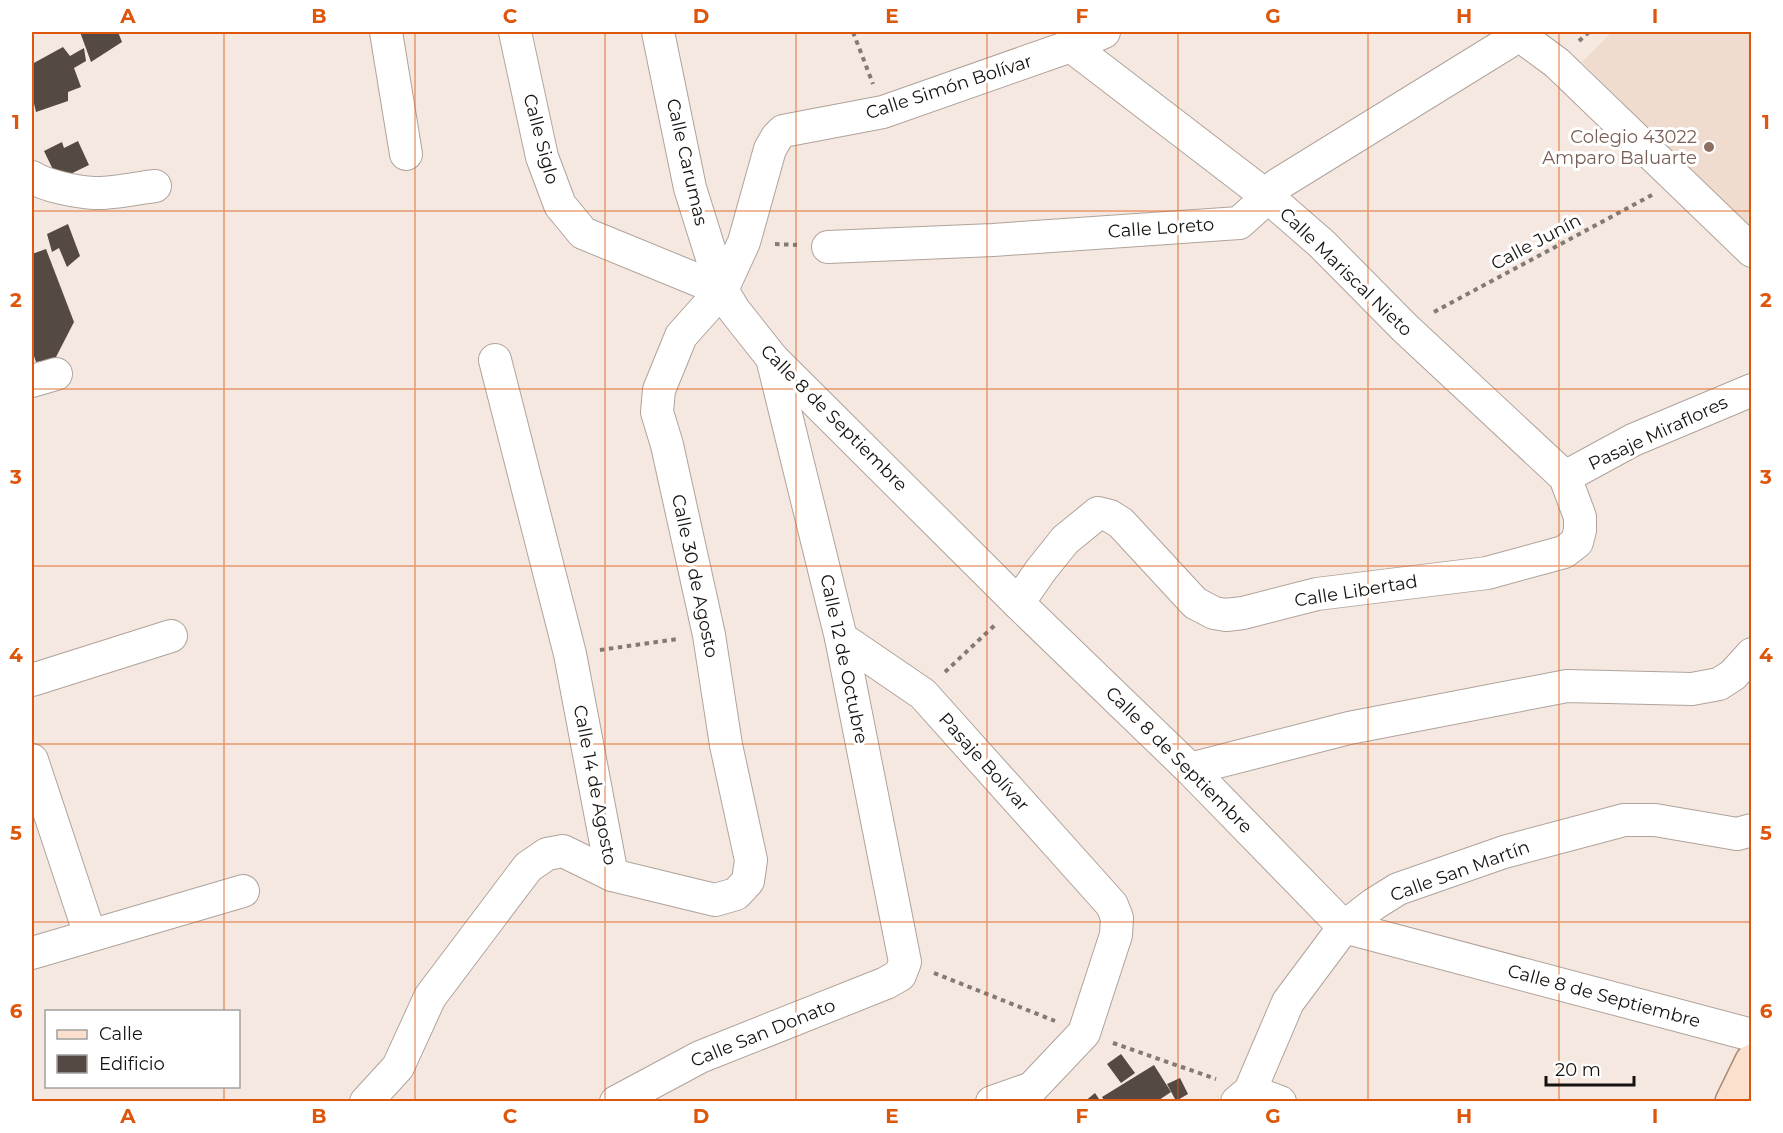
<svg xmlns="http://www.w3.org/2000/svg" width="1783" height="1133" font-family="Montserrat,sans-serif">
  <rect width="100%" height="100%" fill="#f5e8e0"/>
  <polygon fill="#f0dbcf" points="1612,32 1751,32 1751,231 1582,62"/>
  <g fill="#544943">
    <polygon points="80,32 118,32 122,42 91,62"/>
    <polygon points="63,47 70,56 84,48 86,61 74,68 81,87 68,92 68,101 36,112 32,95 32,64"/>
    <polygon points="78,141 89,165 58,180 44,151 62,142 64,148"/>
    <polygon points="68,224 80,256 67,267 59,248 52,252 47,234"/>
    <polygon points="46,249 74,322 55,359 36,362 32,350 32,254"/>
    <polygon points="1121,1054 1135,1073 1121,1083 1107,1064"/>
    <polygon points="1154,1065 1171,1092 1156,1102 1105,1102 1102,1097"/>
    <polygon points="1180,1078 1188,1094 1176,1101 1167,1084"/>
    <polygon points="1095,1093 1101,1102 1084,1102"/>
  </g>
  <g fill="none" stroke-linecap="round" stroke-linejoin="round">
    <g stroke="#afa39b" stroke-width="34">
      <g id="minor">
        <polyline points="386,32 406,154"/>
        <polyline points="515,32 542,157 560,205 583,233 722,290"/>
        <polyline points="658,32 690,188 722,290 734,310 772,358 1018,603 1190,769 1344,927 1752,1035"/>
        <polyline points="1515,32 1557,63 1752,251"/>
        <path d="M32,177C45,186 77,192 94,193C111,194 137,188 155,186"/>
        <polyline points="828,247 993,240 1239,223 1268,197 1277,185 1520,35"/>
        <polyline points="495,360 570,654 612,875"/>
        <polyline points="32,381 56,374"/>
        <polyline points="1565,477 1633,440 1752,390"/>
        <polyline points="1018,603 1041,570 1065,540 1098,513 1110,516 1121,523 1195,603 1214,613 1226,615 1243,613 1317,594 1487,573 1564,552 1577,542 1580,530 1580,517 1565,477 1405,328 1322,244 1268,197 1071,46"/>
        <polyline points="841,638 923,694 1112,905 1117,918 1116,935 1084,1033 1032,1088 992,1102"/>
        <polyline points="32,680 171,636"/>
        <polyline points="32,760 90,935"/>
        <polyline points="1190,769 1349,728 1567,686 1692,689 1719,684 1733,675 1752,654"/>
        <polyline points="32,953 243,891"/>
        <polyline points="1250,1091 1280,1102"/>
        <polyline points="366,1102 398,1067 430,997 528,867 547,854 563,851 612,875 715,900 736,894 748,881 751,860 726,745 709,635 667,445 657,412 659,390 681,336 722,290 744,242 770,149 777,137 783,131 883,112 1071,46 1104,32"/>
        <polyline points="616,1102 700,1057 886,983 900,975 905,962 841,638 772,358"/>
        <polyline points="1237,1102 1250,1091 1288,1002 1344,927 1374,904 1398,889 1504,852 1624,820 1655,820 1737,834 1752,830"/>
      </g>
    </g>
    <g stroke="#a88a75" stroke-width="36">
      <polyline id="major" points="1732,1102 1752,1061"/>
    </g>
    <g stroke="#827a74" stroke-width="4" stroke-dasharray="4.5 4.5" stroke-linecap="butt">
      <polyline points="853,32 873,84"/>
      <polyline points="1579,41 1589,32"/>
      <polyline points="775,244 797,245"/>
      <polyline points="1434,312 1652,195"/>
      <polyline points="600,650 678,639"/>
      <polyline points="945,672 996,624"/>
      <polyline points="934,973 1055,1021"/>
      <polyline points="1113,1043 1216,1079"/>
    </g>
    <use href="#minor" stroke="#fff" stroke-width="32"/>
    <use href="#major" stroke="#fae0cd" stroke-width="33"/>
  </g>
  <path fill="none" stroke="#de550c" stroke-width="1.5" stroke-opacity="0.55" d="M224,32V1012M415,32V1102M605,32V1102M796,32V1102M987,32V1102M1178,32V1102M1368,32V1102M1559,32V1102M32,211H1752M32,389H1752M32,566H1752M32,744H1752M32,922H1752M224,1086V1102"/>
  <circle fill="#8d6e63" stroke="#fff" stroke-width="2" cx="1709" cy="147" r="6"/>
  <g text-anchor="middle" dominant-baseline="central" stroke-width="6" stroke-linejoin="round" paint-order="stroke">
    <g font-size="18" fill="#16120f" stroke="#fff">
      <text transform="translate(949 87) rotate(-18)">Calle Simón Bolívar</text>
      <text transform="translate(541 139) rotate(75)">Calle Siglo</text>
      <text transform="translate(687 162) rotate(77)">Calle Carumas</text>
      <text transform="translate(1161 228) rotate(-4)">Calle Loreto</text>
      <text transform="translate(1536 242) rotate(-28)">Calle Junín</text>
      <text transform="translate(1346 272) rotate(44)">Calle Mariscal Nieto</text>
      <text transform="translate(834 418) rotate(45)">Calle 8 de Septiembre</text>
      <text transform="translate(1658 433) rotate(-25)">Pasaje Miraflores</text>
      <text transform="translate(695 576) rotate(78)">Calle 30 de Agosto</text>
      <text transform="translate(1356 591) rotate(-9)">Calle Libertad</text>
      <text transform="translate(844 659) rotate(78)">Calle 12 de Octubre</text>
      <text transform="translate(1179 760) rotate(45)">Calle 8 de Septiembre</text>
      <text transform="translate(984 762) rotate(48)">Pasaje Bolívar</text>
      <text transform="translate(595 785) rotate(79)">Calle 14 de Agosto</text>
      <text transform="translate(1460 871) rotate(-20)">Calle San Martín</text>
      <text transform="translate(1604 996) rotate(15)">Calle 8 de Septiembre</text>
      <text transform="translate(763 1033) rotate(-22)">Calle San Donato</text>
    </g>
    <g font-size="18" fill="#785e54" stroke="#fff" text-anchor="end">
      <text x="1697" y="137">Colegio 43022<tspan x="1697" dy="21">Amparo Baluarte</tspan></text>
    </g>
  </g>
  <rect width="1783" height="1133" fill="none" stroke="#ffffff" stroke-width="66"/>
  <rect x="45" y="1010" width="195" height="78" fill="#ffffff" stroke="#a2a09f" stroke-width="1.5"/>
  <rect x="57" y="1030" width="30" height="9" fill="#fae0cd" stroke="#a2a09f" stroke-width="1.5"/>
  <text x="99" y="1040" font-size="18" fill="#16120f">Calle</text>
  <rect x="57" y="1055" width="30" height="18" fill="#544943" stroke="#a2a09f" stroke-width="1.5"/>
  <text x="99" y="1070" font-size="18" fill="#16120f">Edificio</text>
  <path d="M1546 1076v9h88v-9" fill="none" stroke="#16120f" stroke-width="3"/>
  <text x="1555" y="1076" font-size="18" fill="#16120f" stroke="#ffffff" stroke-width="4.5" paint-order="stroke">20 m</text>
  <rect x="33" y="33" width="1717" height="1067" fill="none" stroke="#de550c" stroke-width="2"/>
  <g font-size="20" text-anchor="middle" font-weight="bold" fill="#de550c">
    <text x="128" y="23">A</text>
    <text x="319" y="23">B</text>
    <text x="510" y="23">C</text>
    <text x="701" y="23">D</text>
    <text x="892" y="23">E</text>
    <text x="1082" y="23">F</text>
    <text x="1273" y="23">G</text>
    <text x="1464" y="23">H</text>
    <text x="1655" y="23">I</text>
    <text x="16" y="129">1</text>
    <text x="1766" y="129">1</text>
    <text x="16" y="307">2</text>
    <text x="1766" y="307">2</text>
    <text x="16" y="484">3</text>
    <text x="1766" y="484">3</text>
    <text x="16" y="662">4</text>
    <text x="1766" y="662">4</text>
    <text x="16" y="840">5</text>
    <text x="1766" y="840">5</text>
    <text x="16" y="1018">6</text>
    <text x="1766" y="1018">6</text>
    <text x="128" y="1123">A</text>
    <text x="319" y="1123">B</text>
    <text x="510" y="1123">C</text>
    <text x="701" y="1123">D</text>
    <text x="892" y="1123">E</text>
    <text x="1082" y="1123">F</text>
    <text x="1273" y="1123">G</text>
    <text x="1464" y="1123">H</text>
    <text x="1655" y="1123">I</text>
  </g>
</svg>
